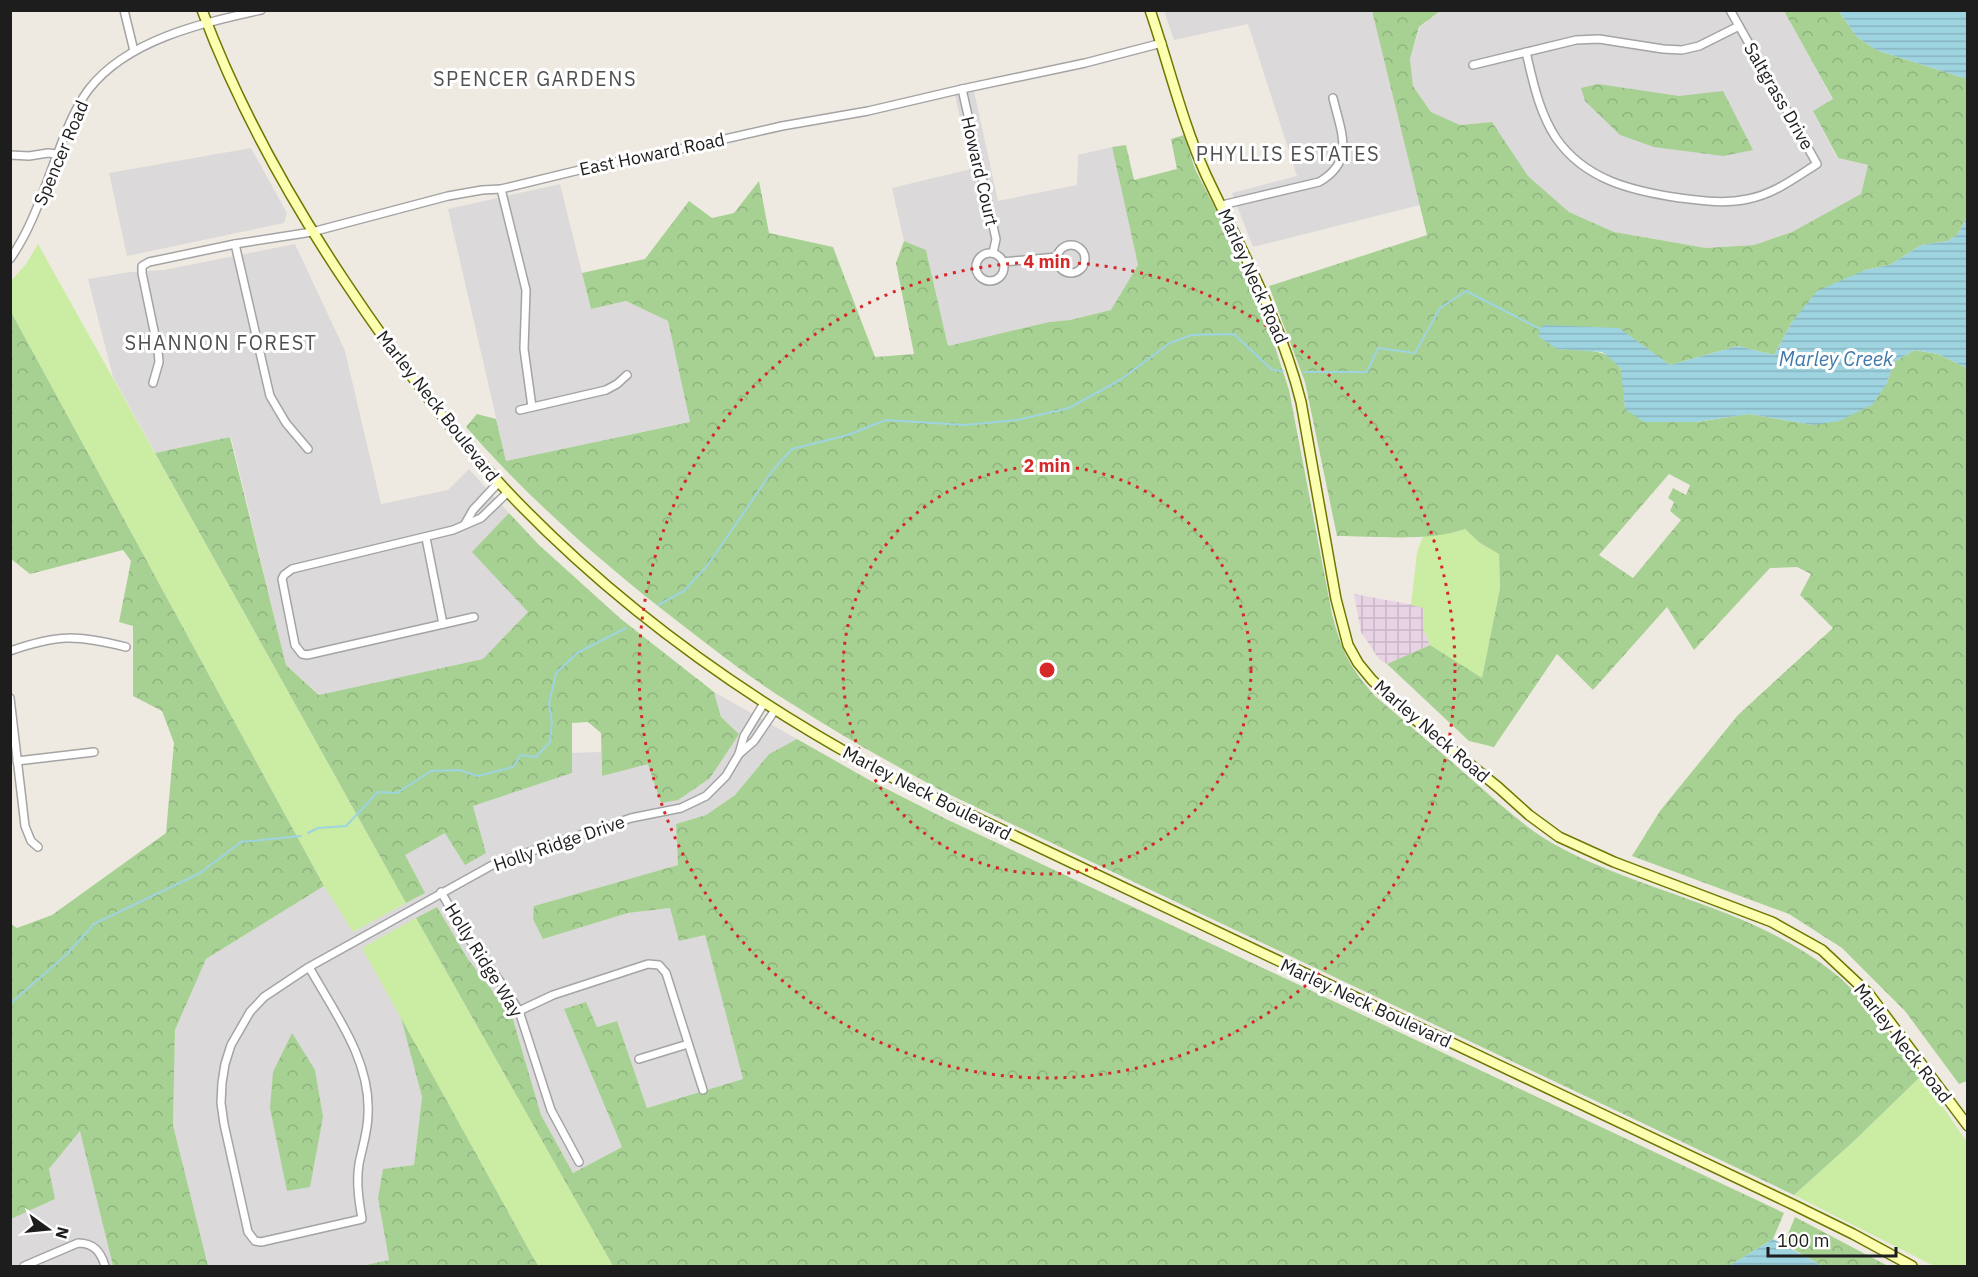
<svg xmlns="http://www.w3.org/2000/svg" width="1978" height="1277" font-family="'IBM Plex Sans',sans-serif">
  <defs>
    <pattern id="industrial-grid" width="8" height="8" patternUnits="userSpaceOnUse" patternTransform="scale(1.5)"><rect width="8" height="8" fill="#e8d3e5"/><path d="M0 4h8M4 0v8" fill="none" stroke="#c7b5c4"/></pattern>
    <pattern id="forest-crowns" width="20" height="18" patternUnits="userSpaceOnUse" patternTransform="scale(1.5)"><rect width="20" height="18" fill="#a7d193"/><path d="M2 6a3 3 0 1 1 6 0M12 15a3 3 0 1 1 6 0" fill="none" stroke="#8fb37e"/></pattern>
    <pattern id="water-rules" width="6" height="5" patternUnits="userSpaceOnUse" patternTransform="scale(1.5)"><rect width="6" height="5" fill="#9ed3e0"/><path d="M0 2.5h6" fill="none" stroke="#88b5c0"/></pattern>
  </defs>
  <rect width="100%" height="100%" fill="#efeae1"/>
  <g fill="#dbd9da">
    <polygon points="1164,11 1372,11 1420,205 1253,247 1232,193 1297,176 1248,24 1174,40"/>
    <polygon points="1440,11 1784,11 1833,100 1813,111 1837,158 1868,165 1861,195 1792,232 1754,245 1706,248 1614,232 1569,212 1528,176 1492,122 1460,125 1431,112 1413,86 1410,59 1420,27"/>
    <polygon points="974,91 998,201 1077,185 1078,155 1112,147 1138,265 1112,310 1070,320 1049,322 948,346 926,250 904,241 892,188 971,169 955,95"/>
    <polygon points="251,148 287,213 284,223 127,256 109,173"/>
    <polygon points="560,184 591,309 626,301 668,321 690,422 506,461 448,209"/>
    <polygon points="295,244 345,351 381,504 448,490 469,469 509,513 473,552 529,612 483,659 320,695 286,665 231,437 155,453 113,377 88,279 130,272 164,270"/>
    <polygon points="714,692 797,739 769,754 735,795 706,815 676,824 678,865 534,906 543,939 628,913 670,908 705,935 743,1079 647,1108 617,1021 597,1027 564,1009 622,1147 573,1173 541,1115 512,1016 468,959 437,907 362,948 401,1018 422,1097 414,1165 383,1170 378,1198 389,1260 361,1266 208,1266 173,1125 175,1030 206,959 324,886 353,932 424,893 404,855 445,833 486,853 473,806 572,773 572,753 601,752 602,776 648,763 661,802 739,734 721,717"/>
    <polygon points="81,1130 113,1266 11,1266 10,1219 55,1199 49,1169"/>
  </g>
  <polygon fill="url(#industrial-grid)" points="1354,594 1424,607 1423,628 1430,645 1387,664 1379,659 1361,632"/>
  <g fill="#caeda3">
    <polygon points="38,244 406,903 353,932 324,886 11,312 10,282 26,264"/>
    <polygon points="1465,529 1480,543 1499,554 1500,588 1482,679 1430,645 1423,628 1424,608 1411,605 1417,552 1423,536 1452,533"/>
    <polygon points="416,918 613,1266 538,1266 362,948"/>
    <polygon points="1921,1076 1967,1142 1967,1266 1934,1266 1794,1195 1854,1141"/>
  </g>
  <g fill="url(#forest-crowns)" fill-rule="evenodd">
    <path d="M1372,11H1440L1419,27L1410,59L1413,86L1431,112L1460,125L1492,122L1528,176L1569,212L1614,232L1706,248L1754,245L1792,232L1861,194L1868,165L1838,158L1813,111L1833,99L1784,11H1839L1856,36L1876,50L1967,79V216L1958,234L1948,241L1921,245L1890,265L1865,270L1792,322L1774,355L1738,346L1670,365L1618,328L1557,349C1577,350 1613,347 1621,370C1625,381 1624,397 1625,408L1696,422L1749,414L1813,425L1886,385L1894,362L1915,350L1938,354L1967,368V1081L1959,1084L1905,1011L1842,948L1789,914L1632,856L1660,811L1738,715L1833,628L1800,595L1811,574L1797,567L1770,568L1694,650L1667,607L1593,690L1557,654L1494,747L1469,741L1387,664L1430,645L1482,678L1500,588L1499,554L1480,543L1465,529C1430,542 1374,536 1337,536L1305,382L1269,286L1427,235ZM1669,474L1690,485L1686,495L1673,488L1668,498L1674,502L1670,511L1681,520L1633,578L1599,555Z"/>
    <polygon points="1598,84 1679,96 1723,91 1753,150 1723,156 1654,147 1620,135 1585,101 1581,88"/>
    <path d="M1184,135L1195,169L1221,220L1275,347L1289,390L1332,614C1342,652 1349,666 1375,696C1409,725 1444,755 1478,785C1506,809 1532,834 1565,850C1651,894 1752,909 1829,969C1866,997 1893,1040 1921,1076L1854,1141L1794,1195L942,791C891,763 840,735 792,704C753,680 717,652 681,624C604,565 530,500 466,427L477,414L496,419L506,461L690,422L668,321L626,301L591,309L582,273L645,259L689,201L712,218L734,213L759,181L769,233L833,247L875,357L914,354L896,263L904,241L926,250L948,346L1049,322L1070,320L1111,310L1138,265L1112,147L1126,145L1134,180L1177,169L1171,139Z"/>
    <polygon points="11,312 324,886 206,959 175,1030 173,1125 208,1266 113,1266 80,1131 49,1169 55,1199 11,1219 11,924 17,928 52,915 166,833 174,743 162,711 133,696 133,626 119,622 131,561 123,550 30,574 11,559"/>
    <polygon points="230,437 286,665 319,695 483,659 528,612 472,552 509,513 539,545 621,619 714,692 721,717 739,734 710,778 678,800 661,803 648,764 602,776 601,733 588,722 572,723 572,773 473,806 486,853 465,865 445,833 405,855 425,893 406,903 155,453"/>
    <polygon points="797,739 871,781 946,819 1784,1213 1773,1239 1729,1266 613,1266 416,918 437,907 468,959 512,1016 541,1115 573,1173 622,1147 564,1009 586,1002 597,1027 617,1021 647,1108 743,1079 705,935 679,941 670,908 628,913 543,939 533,919 534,906 678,865 676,824 706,815 735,795 769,754"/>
    <polygon points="401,1018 538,1266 361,1266 389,1260 378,1198 383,1169 414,1165 422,1097"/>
    <polygon points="292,1033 315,1070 323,1117 310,1187 287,1191 270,1108 273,1072"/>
    <polygon points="1795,1217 1888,1266 1822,1266 1784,1244"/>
  </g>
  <g fill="url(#water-rules)">
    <polygon points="1839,11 1967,11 1967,79 1876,50 1856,36"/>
    <polygon points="1967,216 1967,368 1938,354 1915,350 1894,362 1886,385 1872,405 1839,421 1813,425 1749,414 1696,422 1644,422 1625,409 1621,369 1612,360 1602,352 1557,349 1538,336 1543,325 1619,328 1670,365 1738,346 1774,355 1792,322 1817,291 1865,270 1890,265 1921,245 1948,241 1958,234"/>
    <polygon points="1773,1239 1822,1266 1729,1266"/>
  </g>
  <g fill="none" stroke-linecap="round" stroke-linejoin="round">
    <g stroke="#9ed3e0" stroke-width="2">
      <polyline points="1304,372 1367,372 1378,348 1415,353 1440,308 1466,291 1542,330"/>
      <polyline points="658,605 684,591 707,566 773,470 792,449 848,435 886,420 965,425 1017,420 1069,408 1120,380 1170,343 1191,335 1234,334 1272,370 1283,371"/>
      <polyline points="308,833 318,828 346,826 378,792 397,793 431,771 459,770 478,776 513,767 521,755 536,757 550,742 552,721 549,704 556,673 577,653 626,628"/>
      <polyline points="10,1004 66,955 94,924 200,873 241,842 301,836"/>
    </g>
    <g stroke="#a4a4a4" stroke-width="10">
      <g id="street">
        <polyline points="124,10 134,51"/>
        <path d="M1526,52C1533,82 1539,112 1556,138C1585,180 1632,191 1680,198C1703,201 1725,204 1748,199C1774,194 1795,178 1817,164L1730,10"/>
        <polyline points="1473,65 1576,40 1599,39 1663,49 1682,50 1699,46 1739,26"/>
        <polyline points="962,89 996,239 993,253"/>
        <polyline points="10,155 29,156 48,153 57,154"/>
        <polyline points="501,189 526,290 524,349 532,407"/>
        <path d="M1222,205L1319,182C1356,161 1341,132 1333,98"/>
        <polyline points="235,244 270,396 286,423 308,449"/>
        <circle cx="1071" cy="259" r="14"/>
        <circle cx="990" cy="267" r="14"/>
        <path d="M10,259C32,228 43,191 57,155C66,132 74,109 89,89C128,39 203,23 261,10"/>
        <polyline points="1003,262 1057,257"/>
        <polyline points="153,383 159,362 158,350 142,273 142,266 149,262 235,244 312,232 448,196 482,190 501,189 604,164 645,157 782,126 868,111 962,89 1085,63 1162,43"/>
        <polyline points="520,410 606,390 617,384 627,375"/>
        <polyline points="465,524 473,510 499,482"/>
        <polyline points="426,538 443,624"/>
        <polyline points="474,617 307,655 302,654 295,645 282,579 284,575 292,569 453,530 481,518 508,492"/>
        <path d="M10,651C58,634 77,635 126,647"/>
        <polyline points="10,698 25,826 31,841 38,847"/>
        <polyline points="739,754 754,741 775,710"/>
        <polyline points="17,761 94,752"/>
        <polyline points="441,892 464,932 504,987 519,1011 551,1110 579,1162"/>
        <path d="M309,967C334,1012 371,1060 368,1114C368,1131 362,1148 359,1164C356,1183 359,1201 362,1219L261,1242L255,1241L248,1232L224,1124L221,1103L222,1083L225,1064L231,1045L250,1012L264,997L309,967L496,863L631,818L681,808L706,796L726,776L739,754L744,736L764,703"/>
        <polyline points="519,1011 553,995 648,964 659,965 666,973 703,1090"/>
        <polyline points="639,1059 688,1044"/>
        <path d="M24,1266L78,1243C94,1243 101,1252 105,1266"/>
      </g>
    </g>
    <g stroke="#6e7700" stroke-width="12">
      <g id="secondary">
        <path d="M202,10C238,106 289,198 346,283C394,355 446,426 505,489C617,608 753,704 897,780L1794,1205L1853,1234L1912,1266"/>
        <path d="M1150,10C1169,65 1182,122 1206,175C1241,249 1281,322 1301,402L1336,599L1348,645L1358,663L1372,680L1401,708L1499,788L1529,815L1559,837L1614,862L1772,922L1822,950L1869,994L1968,1126"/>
      </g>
    </g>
    <use href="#street" stroke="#fff" stroke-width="7"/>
    <use href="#secondary" stroke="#fcfeb0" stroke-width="9"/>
  </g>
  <g fill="none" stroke="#d62828" stroke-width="3" stroke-dasharray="3 6">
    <circle cx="1047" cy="670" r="204"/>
    <circle cx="1047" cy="670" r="408"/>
  </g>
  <g text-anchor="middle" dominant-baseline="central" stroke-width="6" stroke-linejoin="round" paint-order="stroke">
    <g font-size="18" fill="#1d1d1d" stroke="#fff">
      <text transform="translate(1779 96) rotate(60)">Saltgrass Drive</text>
      <text transform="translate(61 153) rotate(-67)">Spencer Road</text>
      <text transform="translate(652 154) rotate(-12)">East Howard Road</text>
      <text transform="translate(980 171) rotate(77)">Howard Court</text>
      <text transform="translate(1253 276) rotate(66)">Marley Neck Road</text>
      <text transform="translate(438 406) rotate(52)">Marley Neck Boulevard</text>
      <text transform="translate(1432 731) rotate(41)">Marley Neck Road</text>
      <text transform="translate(927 793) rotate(27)">Marley Neck Boulevard</text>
      <text transform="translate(559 843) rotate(-19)">Holly Ridge Drive</text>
      <text transform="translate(484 960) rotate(58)">Holly Ridge Way</text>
      <text transform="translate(1366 1003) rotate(25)">Marley Neck Boulevard</text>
      <text transform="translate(1903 1043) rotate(52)">Marley Neck Road</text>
    </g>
    <g font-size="20" letter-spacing="1.5" fill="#505050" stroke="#fff">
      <text x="535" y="78">SPENCER GARDENS</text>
      <text x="1288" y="153">PHYLLIS ESTATES</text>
      <text x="221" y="342">SHANNON FOREST</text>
    </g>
    <g font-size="20" font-style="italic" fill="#4079ab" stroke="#fff">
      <text x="1836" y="358">Marley Creek</text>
    </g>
  </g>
  <circle cx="1047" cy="670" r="9" fill="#d62828" stroke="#fff" stroke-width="3"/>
  <g font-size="18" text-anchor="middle" font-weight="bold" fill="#d62828" stroke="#fff" stroke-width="6" stroke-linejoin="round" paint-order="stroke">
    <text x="1047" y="268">4 min</text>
    <text x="1047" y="472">2 min</text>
  </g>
  <rect width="1978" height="1277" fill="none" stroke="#1d1d1d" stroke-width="24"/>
  <g transform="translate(48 1229) rotate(105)" stroke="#ffffff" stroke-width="4.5" paint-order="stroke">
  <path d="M0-4.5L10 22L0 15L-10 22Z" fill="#1d1d1d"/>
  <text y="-9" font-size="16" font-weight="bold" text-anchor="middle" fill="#1d1d1d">N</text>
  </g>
  <path d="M1768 1247v9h128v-9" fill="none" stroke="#1d1d1d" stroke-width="3"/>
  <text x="1777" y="1247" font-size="18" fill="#1d1d1d" stroke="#ffffff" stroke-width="4.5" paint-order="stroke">100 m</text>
</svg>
